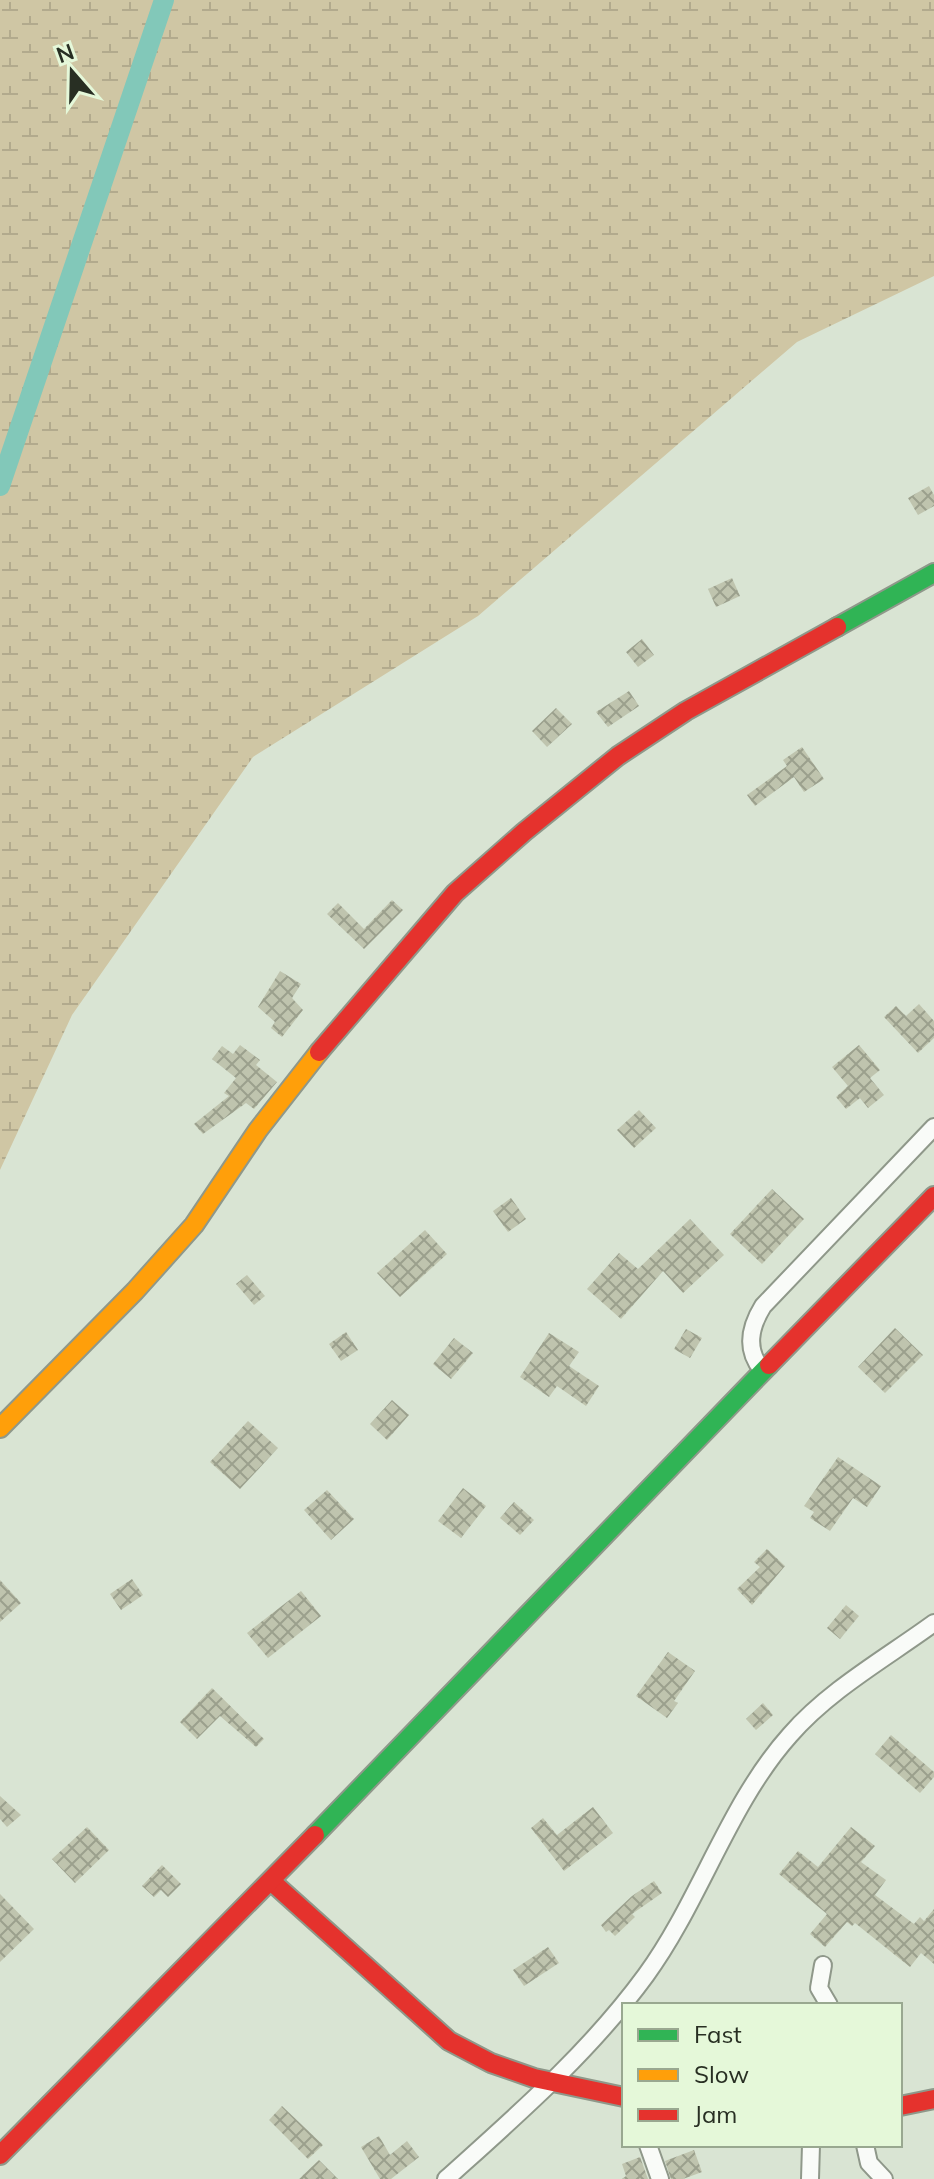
<svg xmlns="http://www.w3.org/2000/svg" width="934" height="2179" font-family="Mulish,sans-serif">
  <defs>
    <pattern id="wetland-marsh" width="20" height="14" patternUnits="userSpaceOnUse" patternTransform="scale(2)"><rect width="20" height="14" fill="#cfc6a4"/><path d="M1 5h8M5 5V1M11 12h8M15 12V8" fill="none" stroke="#b2aa8d"/></pattern>
    <pattern id="building-cross-hatch" width="8" height="8" patternUnits="userSpaceOnUse" patternTransform="scale(2)"><rect width="8" height="8" fill="#bfc4ae"/><path d="M0 0l8 8M0 8l8-8" fill="none" stroke="#9ba08d"/></pattern>
  </defs>
  <rect width="100%" height="100%" fill="#d9e4d3"/>
  <polygon fill="url(#wetland-marsh)" points="0,0 934,0 934,276 797,342 478,616 253,757 72,1015 0,1170"/>
  <g fill="none" stroke-linecap="round" stroke-linejoin="round">
    <polyline stroke="#82c8b9" stroke-width="20" points="0,486 164,0"/>
  </g>
  <g fill="url(#building-cross-hatch)">
    <polygon points="929,486 934,495 934,506 918,515 908,498"/>
    <polygon points="732,578 740,596 716,607 708,589"/>
    <polygon points="642,639 654,655 638,667 626,652"/>
    <polygon points="629,691 639,706 608,727 596,712"/>
    <polygon points="556,708 572,724 547,747 532,731"/>
    <polygon points="802,747 824,779 804,792 794,777 755,806 747,795 787,766 783,760"/>
    <polygon points="392,900 403,910 364,949 327,914 338,903 364,929"/>
    <polygon points="280,971 301,984 292,998 303,1010 282,1037 271,1028 275,1022 258,1007"/>
    <polygon points="919,1004 934,1021 934,1038 918,1053 884,1017 896,1006 906,1016"/>
    <polygon points="240,1045 260,1060 256,1065 277,1082 254,1109 246,1103 203,1134 194,1124 229,1096 224,1093 236,1078 212,1059 222,1046 233,1054"/>
    <polygon points="859,1045 880,1070 870,1078 884,1095 868,1108 860,1098 846,1109 836,1097 848,1086 832,1067"/>
    <polygon points="639,1110 656,1128 634,1148 617,1130"/>
    <polygon points="772,1189 804,1219 762,1264 730,1234"/>
    <polygon points="511,1198 526,1219 508,1232 493,1211"/>
    <polygon points="690,1219 724,1255 683,1293 663,1271 621,1319 587,1289 619,1253 638,1269"/>
    <polygon points="425,1230 447,1254 400,1297 377,1273"/>
    <polygon points="247,1275 265,1296 254,1305 236,1284"/>
    <polygon points="895,1328 923,1355 885,1393 858,1367"/>
    <polygon points="686,1329 702,1338 690,1358 674,1349"/>
    <polygon points="346,1332 358,1350 341,1361 329,1344"/>
    <polygon points="549,1333 579,1352 569,1366 599,1386 586,1406 557,1386 549,1397 520,1377"/>
    <polygon points="454,1338 473,1353 451,1379 433,1364"/>
    <polygon points="392,1400 409,1415 387,1440 370,1424"/>
    <polygon points="248,1421 278,1448 240,1489 210,1462"/>
    <polygon points="838,1457 881,1486 867,1507 853,1498 830,1531 810,1518 814,1512 804,1506"/>
    <polygon points="463,1488 486,1506 461,1538 438,1521"/>
    <polygon points="327,1490 354,1519 331,1540 304,1510"/>
    <polygon points="514,1502 534,1520 520,1535 500,1518"/>
    <polygon points="767,1549 785,1566 752,1605 737,1589 760,1567 754,1562"/>
    <polygon points="132,1579 143,1595 121,1610 110,1594"/>
    <polygon points="0,1580 21,1603 0,1622"/>
    <polygon points="301,1591 321,1616 268,1658 247,1633"/>
    <polygon points="846,1605 859,1616 840,1639 827,1628"/>
    <polygon points="668,1652 695,1671 674,1701 678,1703 667,1718 636,1696"/>
    <polygon points="212,1688 264,1739 256,1747 220,1716 197,1739 180,1722"/>
    <polygon points="763,1703 773,1715 756,1730 746,1719"/>
    <polygon points="891,1735 934,1772 934,1777 920,1793 875,1754"/>
    <polygon points="0,1796 21,1815 7,1827 0,1819"/>
    <polygon points="593,1807 613,1833 564,1871 531,1828 543,1818 557,1835"/>
    <polygon points="87,1827 109,1850 75,1883 52,1859"/>
    <polygon points="851,1827 875,1846 861,1862 886,1880 875,1895 914,1924 920,1917 924,1921 934,1909 934,1964 921,1953 910,1967 855,1923 852,1926 847,1922 825,1947 810,1934 827,1914 779,1874 798,1851 818,1867"/>
    <polygon points="162,1865 181,1884 168,1897 161,1890 154,1897 142,1886"/>
    <polygon points="654,1881 662,1893 632,1914 635,1917 615,1936 609,1930 606,1932 601,1925 632,1896"/>
    <polygon points="0,1894 34,1929 0,1962"/>
    <polygon points="548,1947 559,1963 524,1986 513,1970"/>
    <polygon points="282,2106 323,2145 308,2159 269,2120"/>
    <polygon points="379,2136 390,2155 407,2141 419,2157 391,2179 380,2179 361,2147"/>
    <polygon points="694,2150 702,2172 683,2179 671,2179 665,2161"/>
    <polygon points="640,2157 648,2179 622,2179 626,2176 622,2164"/>
    <polygon points="319,2160 338,2179 299,2179"/>
  </g>
  <g fill="none" stroke-linecap="round" stroke-linejoin="round">
    <g stroke="#8f988a" stroke-width="20">
      <g id="street">
        <path d="M762,1370C745,1349 750,1327 763,1306L934,1127"/>
        <polyline points="823,1965 819,1988 829,2005"/>
        <polyline points="648,2145 660,2179"/>
        <polyline points="865,2145 869,2163 884,2179"/>
        <path d="M446,2179C517,2115 589,2053 646,1975C700,1901 729,1803 790,1735C829,1690 886,1658 934,1623"/>
        <polyline points="810,2179 811,2145"/>
      </g>
    </g>
    <g stroke="#8f988a" stroke-width="22">
      <g id="fast">
        <polyline points="837,627 934,573"/>
        <polyline points="315,1835 769,1365"/>
      </g>
    </g>
    <g stroke="#8f988a" stroke-width="22">
      <polyline id="slow" points="0,1428 135,1291 194,1225 258,1130 319,1052"/>
    </g>
    <g stroke="#8f988a" stroke-width="22">
      <g id="jam">
        <polyline points="319,1052 455,893 524,832 618,756 686,711 837,627"/>
        <polyline points="769,1365 934,1196"/>
        <polyline points="271,1881 449,2041 491,2063 534,2078 624,2097"/>
        <polyline points="900,2106 934,2099"/>
        <polyline points="0,2155 315,1835"/>
      </g>
    </g>
    <use href="#street" stroke="#f9fbf8" stroke-width="16"/>
    <use href="#fast" stroke="#30b455" stroke-width="18"/>
    <use href="#slow" stroke="#ff9f0a" stroke-width="18"/>
    <use href="#jam" stroke="#e5322d" stroke-width="18"/>
  </g>
  <rect x="622" y="2003" width="280" height="144" fill="#e5f8d9" stroke="#99a890" stroke-width="2"/>
  <rect x="638" y="2029" width="40" height="12" fill="#30b455" stroke="#99a890" stroke-width="2"/>
  <text x="694" y="2043" font-size="24" fill="#282f23">Fast</text>
  <rect x="638" y="2069" width="40" height="12" fill="#ff9f0a" stroke="#99a890" stroke-width="2"/>
  <text x="694" y="2083" font-size="24" fill="#282f23">Slow</text>
  <rect x="638" y="2109" width="40" height="12" fill="#e5322d" stroke="#99a890" stroke-width="2"/>
  <text x="694" y="2123" font-size="24" fill="#282f23">Jam</text>
  <g transform="translate(72 72) rotate(340)" stroke="#e5f8d9" stroke-width="6" paint-order="stroke">
  <path d="M0-6L14 30L0 20L-14 30Z" fill="#282f23"/>
  <text y="-12" font-size="22" font-weight="bold" text-anchor="middle" fill="#282f23">N</text>
  </g>
</svg>
